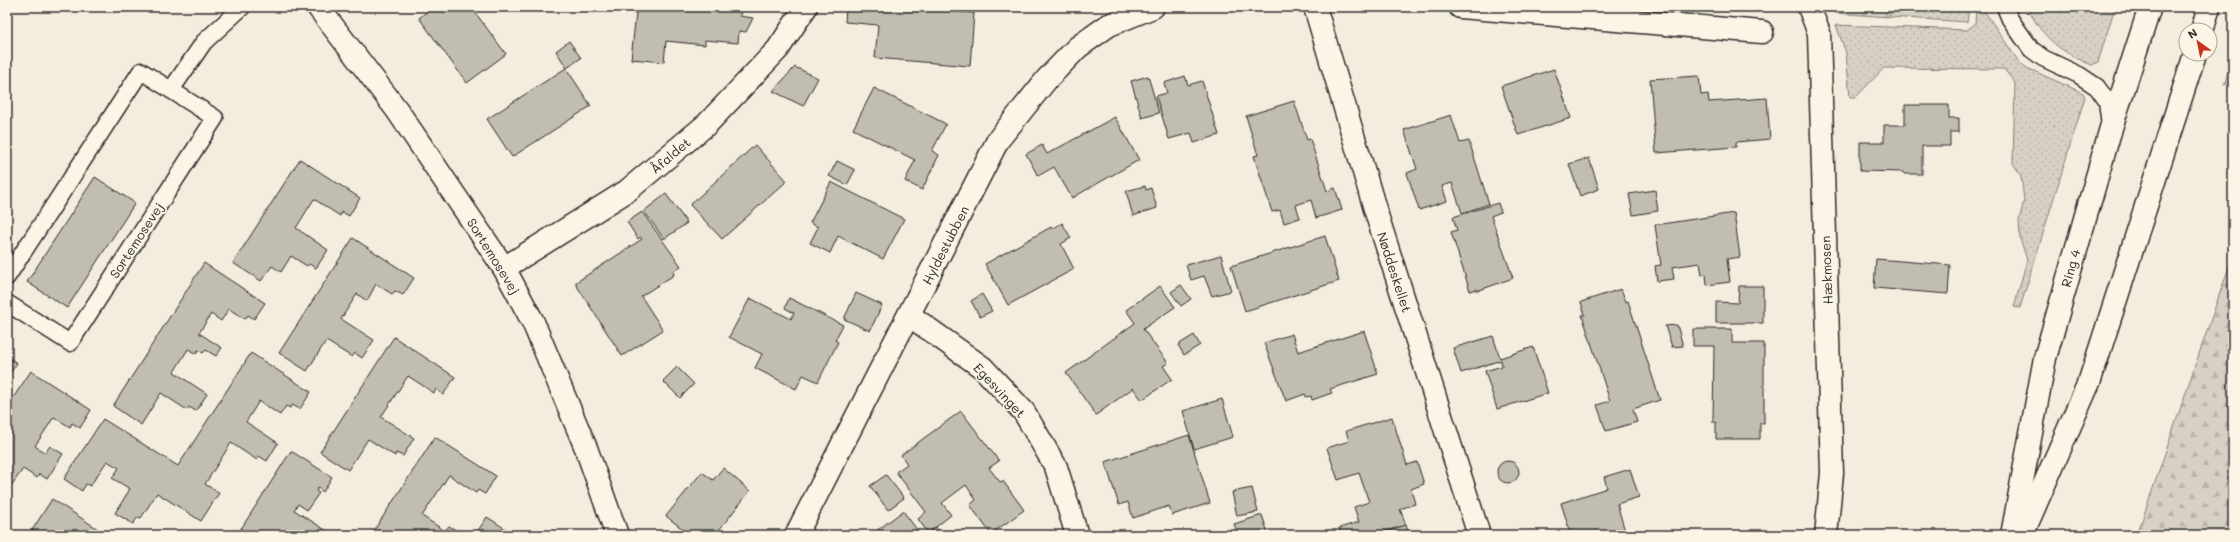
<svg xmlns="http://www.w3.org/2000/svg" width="2240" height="542" font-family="Mali,sans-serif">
  <defs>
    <pattern id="grass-dots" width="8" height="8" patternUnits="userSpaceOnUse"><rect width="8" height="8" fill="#d6d1c4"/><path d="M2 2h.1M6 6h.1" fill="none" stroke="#b8b4a9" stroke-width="1.8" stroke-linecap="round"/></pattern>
    <pattern id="forest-firs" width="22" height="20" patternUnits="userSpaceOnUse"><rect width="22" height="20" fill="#d6d1c4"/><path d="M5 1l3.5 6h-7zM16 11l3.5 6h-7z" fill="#b8b4a9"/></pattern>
  </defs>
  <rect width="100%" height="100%" fill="#f4edde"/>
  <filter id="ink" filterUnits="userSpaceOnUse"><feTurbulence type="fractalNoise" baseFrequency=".025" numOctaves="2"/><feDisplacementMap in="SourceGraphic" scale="8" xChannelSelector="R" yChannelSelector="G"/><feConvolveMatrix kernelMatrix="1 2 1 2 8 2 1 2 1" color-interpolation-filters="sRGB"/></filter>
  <g filter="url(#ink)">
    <g fill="url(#grass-dots)" stroke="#807e78">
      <polygon points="1892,7 1960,7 1969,8 1967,22 1889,17"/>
      <polygon points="1976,7 1983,9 2019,62 2027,68 2083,93 2085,97 2020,308 2014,307 2027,260 2020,238 2019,221 2024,200 2021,176 2013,163 2015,83 2004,69 1884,68 1856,97 1850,97 1846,53 1836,25 1967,30 1975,24"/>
      <path d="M2030,7H2115L2098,62L2092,65C2064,54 2041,38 2029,9Z"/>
      <polygon points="2233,56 2233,80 2224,85"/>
    </g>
    <g fill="url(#forest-firs)" stroke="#807e78">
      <polygon points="1834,7 1892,7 1889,17 1834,13"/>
      <polygon points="2233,255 2233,535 2137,535"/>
    </g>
    <g fill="#c2bdb1" stroke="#2b2b2b">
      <polygon points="433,7 471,7 506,54 467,83 419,18"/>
      <polygon points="618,7 741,7 740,16 753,18 746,32 739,31 738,43 705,40 705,45 666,41 664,62 631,59 636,13 618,11"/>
      <polygon points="846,7 903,7 974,13 970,66 875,58 878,25 845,22"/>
      <polygon points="569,41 581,58 567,68 556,51"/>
      <polygon points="795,67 818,78 803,106 773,91"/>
      <polygon points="566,68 591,106 512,157 487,119"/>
      <polygon points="1554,69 1571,118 1518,135 1501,86"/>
      <polygon points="1148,76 1159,113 1142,118 1131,81"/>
      <polygon points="1185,76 1188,85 1202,81 1219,135 1194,143 1191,133 1169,139 1156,96 1167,93 1164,83"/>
      <polygon points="1699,76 1701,95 1708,94 1709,102 1767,98 1770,139 1736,142 1736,147 1656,153 1650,79"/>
      <polygon points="874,88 946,124 932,151 939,155 922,190 905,181 915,160 853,129"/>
      <polygon points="1294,101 1307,140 1310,139 1327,191 1335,188 1342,210 1316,218 1311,200 1296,205 1300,218 1284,223 1280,210 1272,212 1254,156 1258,155 1246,116"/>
      <polygon points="1905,105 1949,105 1949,118 1959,118 1959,132 1950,132 1950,146 1922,146 1922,174 1904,174 1904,172 1860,171 1860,142 1884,142 1884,125 1905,125"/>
      <polygon points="1451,115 1460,143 1469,141 1489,204 1462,213 1452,183 1442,186 1447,201 1419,210 1407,173 1417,169 1404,130"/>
      <polygon points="1115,117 1139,160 1072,198 1054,167 1038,176 1026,154 1042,145 1047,154"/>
      <polygon points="755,145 787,181 722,239 690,205"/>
      <polygon points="1589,158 1599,189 1580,196 1569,164"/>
      <polygon points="300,159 360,198 349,216 342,212 340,216 314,199 296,228 328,250 316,268 309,264 307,266 291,256 281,272 272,266 261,281 233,263"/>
      <polygon points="837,161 855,170 847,185 829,176"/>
      <polygon points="95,177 135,203 67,308 27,282"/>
      <polygon points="831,182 904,219 883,259 838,236 830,253 810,243 818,227 810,223"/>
      <polygon points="1145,186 1146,190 1151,188 1157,208 1133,216 1126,191"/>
      <polygon points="1655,190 1658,211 1633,215 1629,194"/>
      <polygon points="666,194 687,223 664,239 644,211"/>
      <polygon points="1498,203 1501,212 1491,216 1513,278 1477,291 1477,289 1470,291 1451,232 1457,230 1453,217"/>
      <polygon points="642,212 681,266 673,272 674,275 641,296 663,330 622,356 575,283 642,239 640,237 638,239 627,222"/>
      <polygon points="1734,213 1740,257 1727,259 1730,282 1707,285 1706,274 1702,275 1700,263 1672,267 1674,279 1657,281 1655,266 1661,265 1655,225"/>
      <polygon points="1062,223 1071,238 1061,244 1074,269 1008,305 985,264 1051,227 1052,229"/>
      <polygon points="1325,236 1339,281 1245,311 1231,266"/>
      <polygon points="353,238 414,278 403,295 395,291 392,294 376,284 367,301 357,294 341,319 374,340 362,358 355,353 352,357 326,341 307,371 279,353"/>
      <polygon points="1221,255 1231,291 1212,296 1204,276 1191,280 1186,265"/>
      <polygon points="1876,259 1950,265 1948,294 1874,288"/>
      <polygon points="204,263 265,303 254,319 248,315 245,319 229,309 221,321 211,314 199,333 222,348 216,356 206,350 203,353 198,350 196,354 188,349 174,372 207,394 196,411 189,407 187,410 161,393 141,425 113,406"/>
      <polygon points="1181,285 1191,299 1181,306 1171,292"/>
      <polygon points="1160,286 1175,307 1143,329 1168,363 1163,366 1172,379 1142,400 1133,388 1096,415 1066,373 1135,323 1126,310"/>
      <polygon points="1739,286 1763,286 1763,323 1716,323 1716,302 1738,303"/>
      <polygon points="1621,289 1626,302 1628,301 1660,400 1633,409 1637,422 1606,431 1597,405 1610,401 1582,315 1585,315 1581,302"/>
      <polygon points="856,293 882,305 870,331 844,319"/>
      <polygon points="982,294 992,311 980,317 971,301"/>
      <polygon points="750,298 791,319 794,313 785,308 789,298 843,325 835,340 838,342 818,382 803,375 796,389 755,368 762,354 729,337"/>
      <polygon points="1677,325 1683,346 1672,347 1665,326"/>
      <polygon points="1693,329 1732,329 1732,343 1764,343 1764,423 1760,423 1760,439 1716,439 1716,422 1713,422 1714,346 1693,346"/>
      <polygon points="1364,331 1378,374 1330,389 1332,393 1312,400 1311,396 1306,397 1305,394 1286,401 1264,343 1292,334 1298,352"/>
      <polygon points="1194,335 1200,345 1184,355 1178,345"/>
      <polygon points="1493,336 1500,358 1533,347 1548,393 1497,409 1485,371 1502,366 1501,360 1461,373 1453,348"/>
      <polygon points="394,337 455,377 443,395 436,389 434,393 408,376 381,417 414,438 403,456 396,453 395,456 368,439 348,470 320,452"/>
      <polygon points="251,353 311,392 300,409 292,405 290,408 286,406 280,415 259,401 246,422 278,443 267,461 259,456 257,460 231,443 205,484 219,493 201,521 157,493 141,518 138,517 133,524 115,513 130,489 112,478 119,468 107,461 90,486 86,484 82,491 64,479 103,419 178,466"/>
      <polygon points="7,357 17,363 7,378"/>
      <polygon points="677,367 694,384 680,398 663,381"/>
      <polygon points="31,371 91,410 80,428 72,423 70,427 54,417 35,446 45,453 50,446 63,454 47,479 39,474 37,478 23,469 11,486 7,483 7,407"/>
      <polygon points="1222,399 1233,437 1194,449 1183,411"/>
      <polygon points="961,411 999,461 989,468 1000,482 1003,481 1024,510 991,534 970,505 976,500 966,485 942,503 951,515 928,533 918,519 926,512 896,472 907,464 901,455"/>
      <polygon points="1392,417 1407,465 1417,462 1424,484 1411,489 1415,504 1400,509 1406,525 1373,535 1341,535 1339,528 1359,522 1354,507 1369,502 1359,473 1338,480 1327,448 1349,441 1346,431"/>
      <polygon points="1189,435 1210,503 1172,515 1169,506 1133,518 1128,502 1119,505 1105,462"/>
      <polygon points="435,437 496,476 485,494 478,490 476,493 449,475 422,516 445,531 449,526 456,530 453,535 371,535"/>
      <polygon points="291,451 332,477 323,492 318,488 316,491 319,493 307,510 298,504 294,510 327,531 324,535 237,535"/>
      <circle cx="1508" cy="472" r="11"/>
      <polygon points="723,468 750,491 715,535 690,535 666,516 702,472 713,480"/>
      <polygon points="1630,469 1639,497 1617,504 1625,531 1612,535 1571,535 1561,503 1607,488 1604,477"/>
      <polygon points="886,475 904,498 888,510 870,486"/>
      <polygon points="1252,488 1258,512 1237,516 1232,492"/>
      <polygon points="52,499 107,535 29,535"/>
      <polygon points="903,511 921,535 871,535"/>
      <polygon points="1262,515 1268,533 1238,535 1234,524"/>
      <polygon points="487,517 515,535 475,535"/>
      <polygon points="1406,525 1409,535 1374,535"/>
      <polygon points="936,527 942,535 926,535"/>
    </g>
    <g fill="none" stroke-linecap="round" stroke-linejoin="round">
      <g stroke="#2b2b2b" stroke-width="19">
        <g id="service">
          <polyline points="2005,7 2010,19 2031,49 2043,58 2079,75 2097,87 2107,101 2110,125"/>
          <polyline points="171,90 204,42 242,7"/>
          <polyline points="7,277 141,71 215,118 70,343 7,303"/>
        </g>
      </g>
      <g stroke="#2b2b2b" stroke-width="25">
        <g id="minor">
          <polyline points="318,7 397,110 504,268 533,322 586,448 617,535"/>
          <polyline points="1315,7 1375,209 1479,535"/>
          <polyline points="1460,7 1762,32"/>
          <polyline points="1809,7 1819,33 1832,473 1826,535"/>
          <polyline points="504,268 627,191 707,124 778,49 806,7"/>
          <polyline points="909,315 983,368 1024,412 1056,467 1077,535"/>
          <polyline points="796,535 998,140 1047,79 1078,47 1109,25 1153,7"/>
        </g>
      </g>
      <g stroke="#2b2b2b" stroke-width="25">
        <g id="primary">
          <polyline points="2202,30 2209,7"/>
          <polyline points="2012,535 2045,358 2111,128 2150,7"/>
          <polyline points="2022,535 2090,380 2195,54"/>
        </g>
      </g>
      <use href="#service" stroke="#fcf5e5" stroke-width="16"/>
      <use href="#minor" stroke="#fcf5e5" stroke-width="22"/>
      <use href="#primary" stroke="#fcf5e5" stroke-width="22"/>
    </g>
  </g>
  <g text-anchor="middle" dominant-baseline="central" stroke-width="3.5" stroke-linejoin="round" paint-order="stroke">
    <g font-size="13" fill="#2b2b2b" stroke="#fcf5e5">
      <text transform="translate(670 155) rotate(-40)">Åfaldet</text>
      <text transform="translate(136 240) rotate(-57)">Sortemosevej</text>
      <text transform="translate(945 245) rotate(-63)">Hyldestubben</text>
      <text transform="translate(494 256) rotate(58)">Sortemosevej</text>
      <text transform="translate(2070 268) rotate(-74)">Ring 4</text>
      <text transform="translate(1826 270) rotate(-92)">Hækmosen</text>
      <text transform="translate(1395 272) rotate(72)">Nøddeskellet</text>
      <text transform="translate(1000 390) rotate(47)">Egesvinget</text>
    </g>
  </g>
  <rect width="2240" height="542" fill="none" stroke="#fcf5e5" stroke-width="24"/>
  <rect x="12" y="12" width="2216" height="518" fill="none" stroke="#2b2b2b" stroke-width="1.5" filter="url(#ink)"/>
  <g transform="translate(2198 42) rotate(327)"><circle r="19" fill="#fcf5e5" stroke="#a8a49b"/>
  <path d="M0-3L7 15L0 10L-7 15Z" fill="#c8321e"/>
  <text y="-6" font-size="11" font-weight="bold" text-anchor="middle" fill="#2b2b2b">N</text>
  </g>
</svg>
